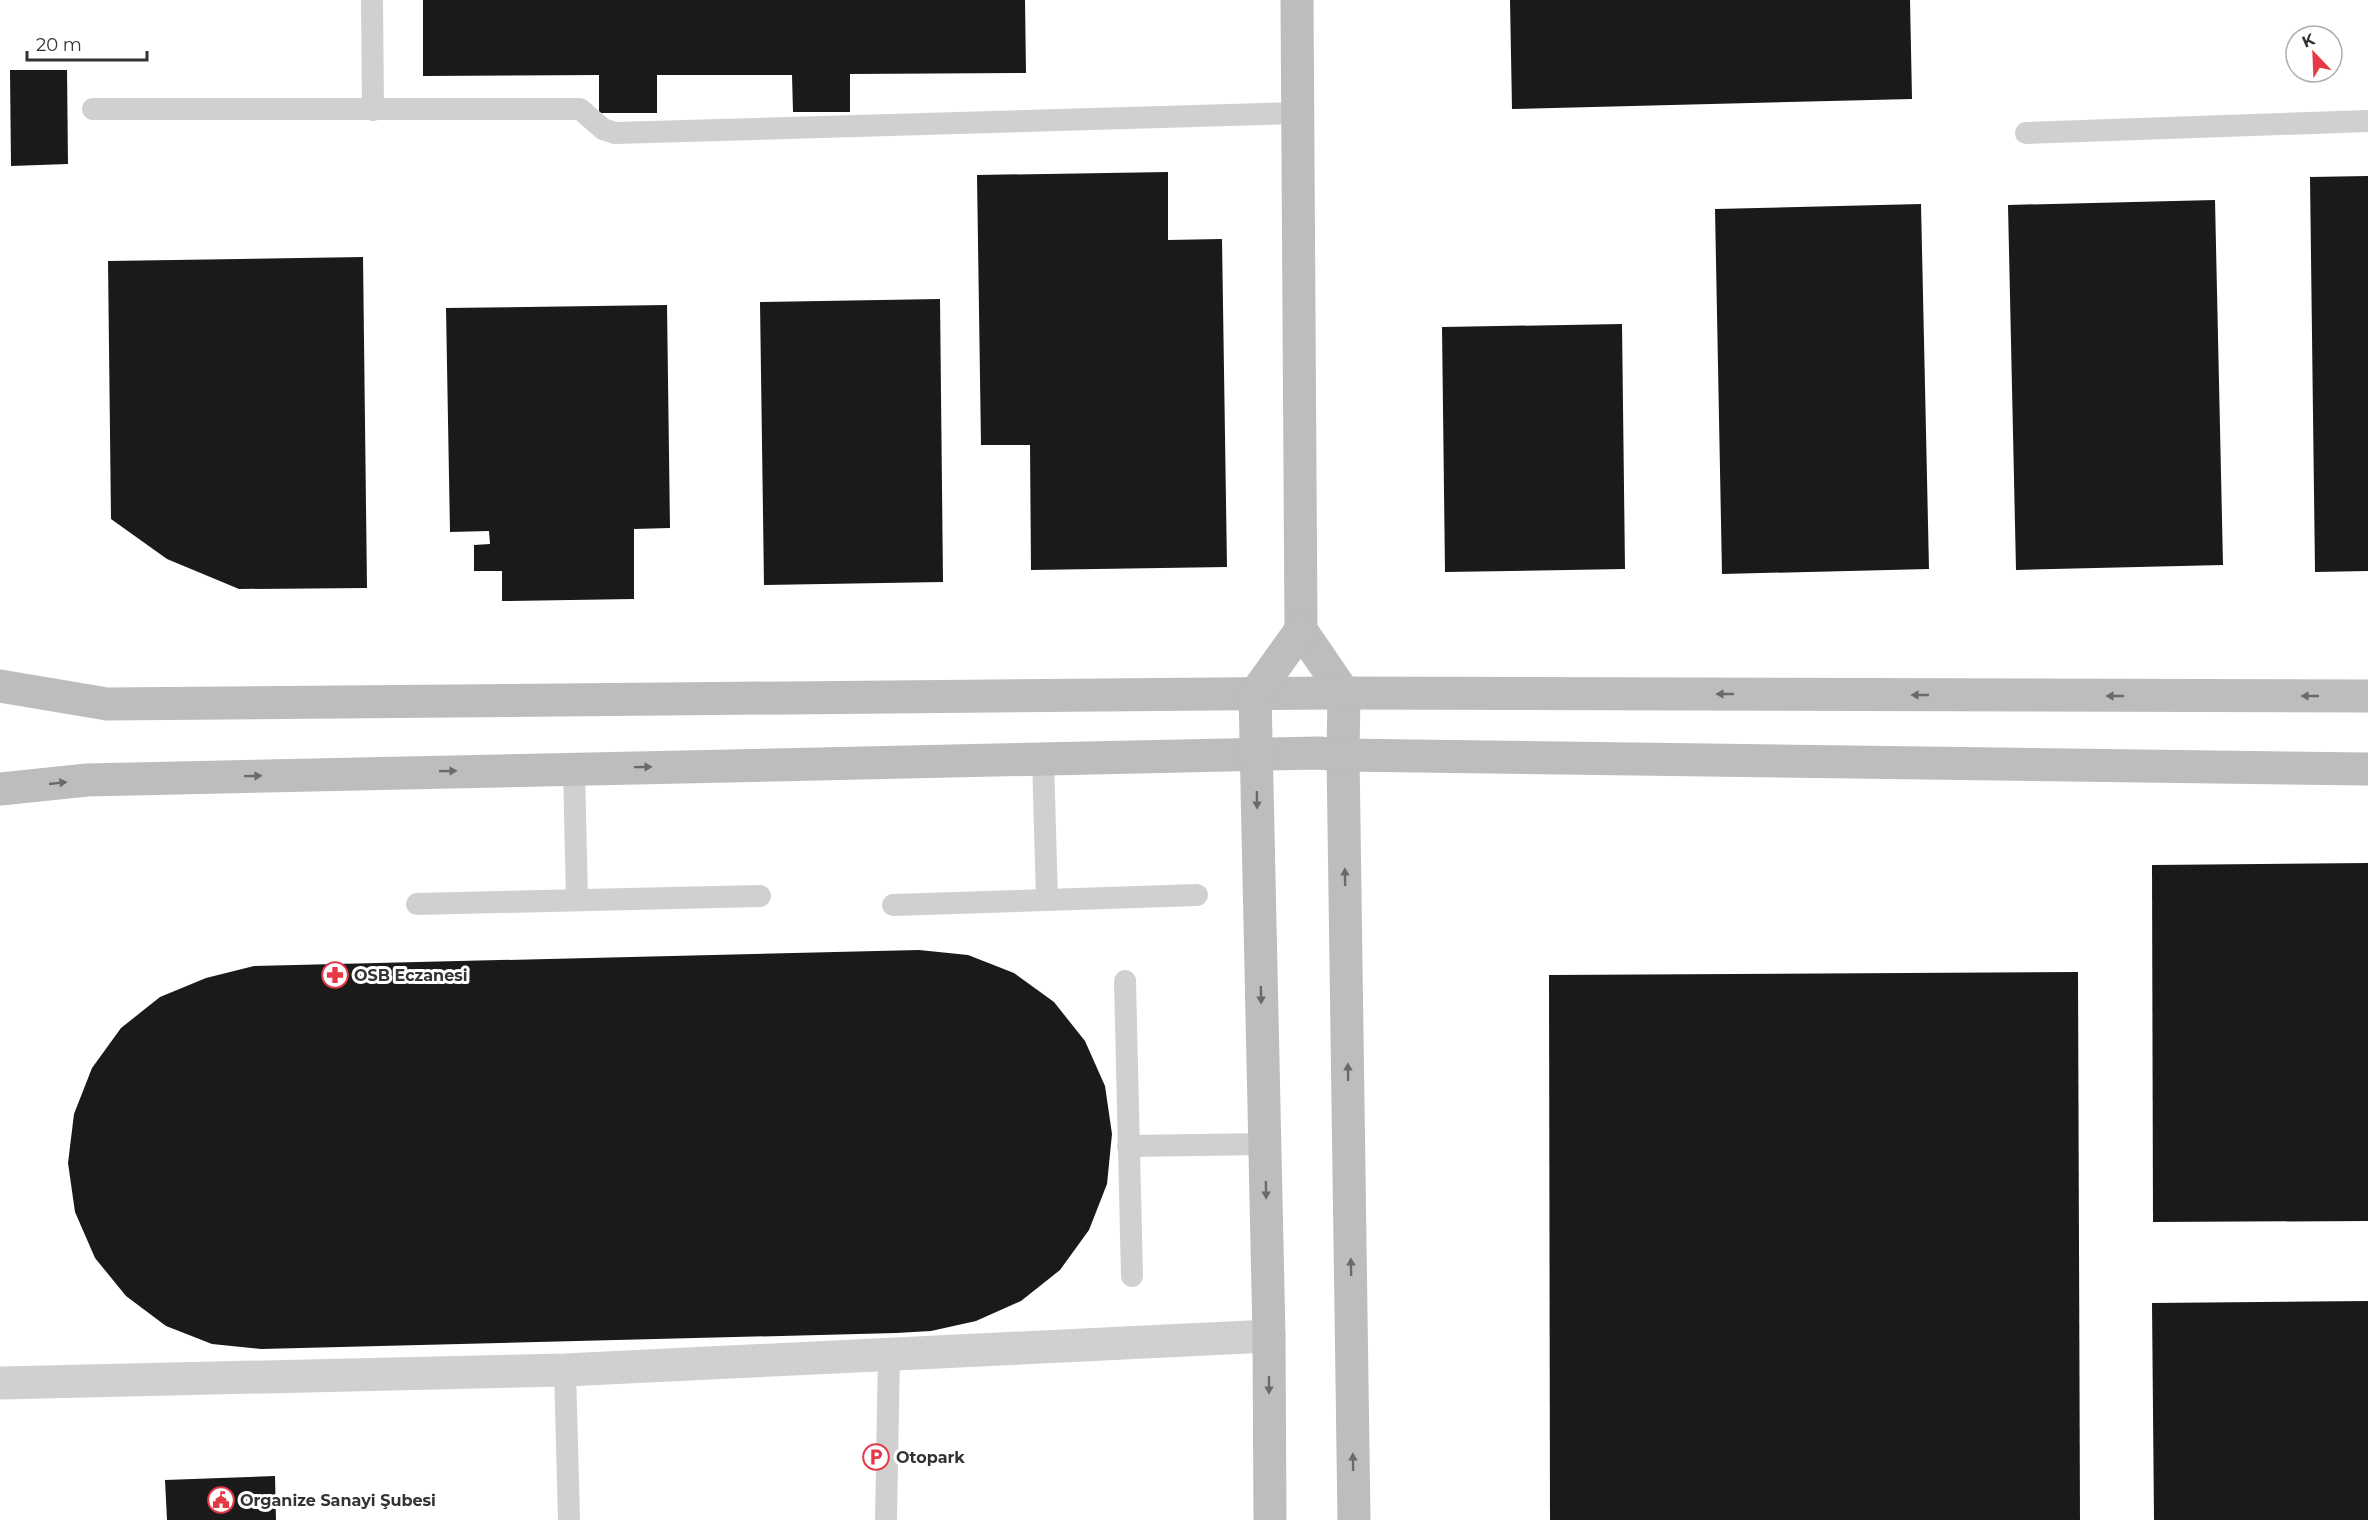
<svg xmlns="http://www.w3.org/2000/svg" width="2368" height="1520" font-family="Montserrat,sans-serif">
  <rect width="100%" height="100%" fill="#fff"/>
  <g fill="#1a1a1a">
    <polygon points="423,0 1025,0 1026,73 850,74 850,112 793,112 792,75 657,75 657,113 599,113 599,75 423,76"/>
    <polygon points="1510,0 1910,0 1912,99 1512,109"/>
    <polygon points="10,70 67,70 68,164 11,166"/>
    <polygon points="1168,172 1168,240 1222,239 1227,567 1031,570 1030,445 981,445 977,175"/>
    <polygon points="2368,176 2368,571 2315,572 2310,177"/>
    <polygon points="2215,200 2223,565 2016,570 2008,205"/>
    <polygon points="1921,204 1929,569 1722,574 1715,209"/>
    <polygon points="363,257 367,588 239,589 167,559 111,519 108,261"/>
    <polygon points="940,299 943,582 764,585 760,302"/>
    <polygon points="667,305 670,528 634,529 634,599 502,601 502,571 474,571 474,545 490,544 489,531 450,532 446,308"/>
    <polygon points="1622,324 1625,569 1445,572 1442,327"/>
    <polygon points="2368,863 2368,1221 2153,1222 2152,865"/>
    <polygon points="919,950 968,955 1014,973 1054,1002 1085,1041 1105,1086 1112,1134 1107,1184 1089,1230 1060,1270 1021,1301 976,1321 931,1331 896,1333 261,1349 212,1344 166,1326 126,1296 95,1258 75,1212 68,1163 74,1114 92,1068 121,1028 160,997 206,978 254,966"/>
    <polygon points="2078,972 2080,1520 1550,1520 1549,975"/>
    <polygon points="2368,1301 2368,1520 2154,1520 2152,1303"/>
    <polygon points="275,1476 276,1520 167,1520 165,1480"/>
  </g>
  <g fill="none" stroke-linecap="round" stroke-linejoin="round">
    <g stroke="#d0d0d0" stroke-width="22">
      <polyline points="372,0 373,110"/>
      <polyline points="93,109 580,109 603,129 615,133 1298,113"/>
      <polyline points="2026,133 2368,121"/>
      <polyline points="1043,759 1047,900"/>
      <polyline points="574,769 577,900"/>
      <polyline points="417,904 760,896"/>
      <polyline points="893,905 1197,895"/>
      <polyline points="1125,981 1132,1276"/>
      <polyline points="1128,1146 1265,1144"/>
      <polyline points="565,1370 569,1520"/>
      <polyline points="886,1520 889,1354"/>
    </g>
    <polyline stroke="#d0d0d0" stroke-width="33" points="0,1383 565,1370 1269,1336"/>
    <g stroke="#bdbdbd" stroke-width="33">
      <polyline points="1297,0 1301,630 1344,693 1343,755 1354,1520"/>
      <polyline points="0,686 107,704 1334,693 2368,696"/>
      <polyline points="0,789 87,780 1318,753 1343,755 2368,769"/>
      <polyline points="1270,1520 1269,1336 1255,694 1301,630"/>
    </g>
  </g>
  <defs><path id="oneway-solid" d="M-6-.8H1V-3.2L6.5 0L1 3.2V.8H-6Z" transform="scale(1.5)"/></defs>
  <g fill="#6a6a6a">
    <use href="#oneway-solid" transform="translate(1725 694) rotate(-180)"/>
    <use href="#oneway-solid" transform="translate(1920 695) rotate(-180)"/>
    <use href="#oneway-solid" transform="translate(2115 696) rotate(-180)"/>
    <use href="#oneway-solid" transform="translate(2310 696) rotate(-180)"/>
    <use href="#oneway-solid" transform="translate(643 767) rotate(-1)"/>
    <use href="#oneway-solid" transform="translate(448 771) rotate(-1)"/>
    <use href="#oneway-solid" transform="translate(253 776) rotate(-1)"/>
    <use href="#oneway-solid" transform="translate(58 783) rotate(-6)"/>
    <use href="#oneway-solid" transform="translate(1257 800) rotate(89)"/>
    <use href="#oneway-solid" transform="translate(1345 877) rotate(-91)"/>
    <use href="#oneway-solid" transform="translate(1261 995) rotate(89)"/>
    <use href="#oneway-solid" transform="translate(1348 1072) rotate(-91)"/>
    <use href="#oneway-solid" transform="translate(1266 1190) rotate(89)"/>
    <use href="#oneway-solid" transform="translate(1351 1267) rotate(-91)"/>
    <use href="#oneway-solid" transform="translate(1269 1385) rotate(90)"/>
    <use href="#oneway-solid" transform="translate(1353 1462) rotate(-91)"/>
  </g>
  <defs>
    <g id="pharmacy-ring" transform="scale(1.35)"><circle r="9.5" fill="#fff" stroke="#e63946" stroke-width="1.5"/><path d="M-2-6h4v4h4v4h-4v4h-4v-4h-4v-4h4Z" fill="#e63946"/></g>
    <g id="parking-ring" transform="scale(1.35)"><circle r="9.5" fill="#fff" stroke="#e63946" stroke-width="1.5"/><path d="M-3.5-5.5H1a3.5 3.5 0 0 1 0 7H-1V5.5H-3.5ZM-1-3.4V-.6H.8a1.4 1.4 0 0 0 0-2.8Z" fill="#e63946"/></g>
    <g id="civic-ring" transform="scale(1.35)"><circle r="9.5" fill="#fff" stroke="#e63946" stroke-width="1.5"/><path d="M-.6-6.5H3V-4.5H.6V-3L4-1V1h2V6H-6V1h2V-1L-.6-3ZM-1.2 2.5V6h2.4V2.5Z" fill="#e63946"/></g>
  </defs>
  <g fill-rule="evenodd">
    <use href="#pharmacy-ring" x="335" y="975"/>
    <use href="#parking-ring" x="876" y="1457"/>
    <use href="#civic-ring" x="221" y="1500"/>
  </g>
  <g text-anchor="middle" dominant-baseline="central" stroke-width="6" stroke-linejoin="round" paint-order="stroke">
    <g font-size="16" font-weight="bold" fill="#333" stroke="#fff" text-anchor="start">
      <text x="354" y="975">OSB Eczanesi</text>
      <text x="896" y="1457">Otopark</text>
      <text x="240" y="1500">Organize Sanayi Şubesi</text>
    </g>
  </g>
  <g transform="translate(2314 54) rotate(337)"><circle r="28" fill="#ffffff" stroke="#adadad" stroke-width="1.5"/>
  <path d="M0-4.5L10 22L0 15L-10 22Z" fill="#e63946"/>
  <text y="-9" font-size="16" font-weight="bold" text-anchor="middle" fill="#333333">K</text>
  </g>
  <path d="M27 51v9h120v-9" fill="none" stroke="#333333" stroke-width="3"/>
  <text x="36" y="51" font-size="18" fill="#333333" stroke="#ffffff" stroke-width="4.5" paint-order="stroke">20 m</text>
</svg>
